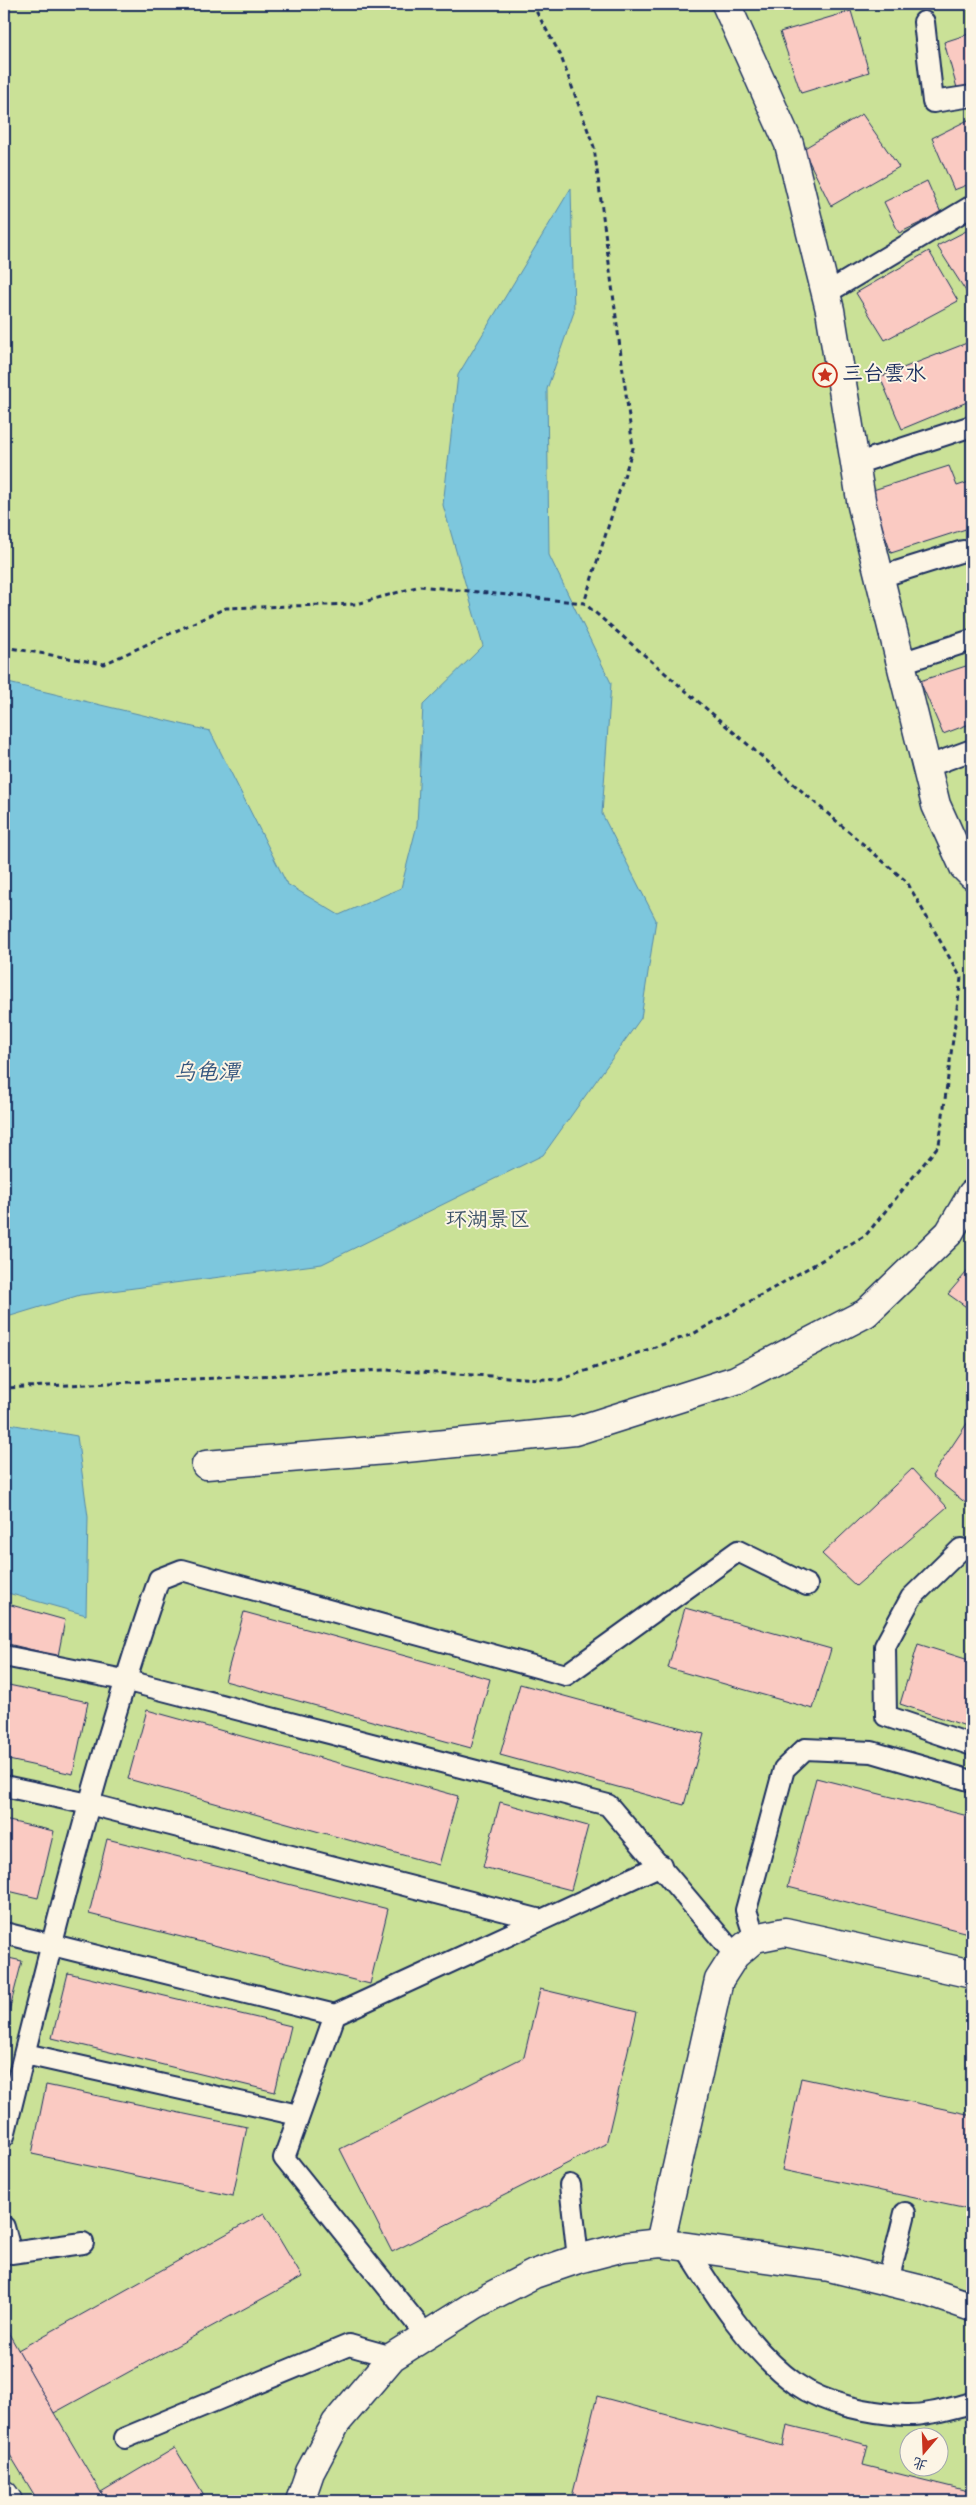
<svg xmlns="http://www.w3.org/2000/svg" width="976" height="2505" font-family="'Indie Flower','LXGW WenKai TC',sans-serif">
  <rect width="100%" height="100%" fill="#fcecde"/>
  <filter id="ink" filterUnits="userSpaceOnUse"><feTurbulence type="fractalNoise" baseFrequency=".02" numOctaves="2"/><feDisplacementMap in="SourceGraphic" scale="10" xChannelSelector="R" yChannelSelector="G"/><feConvolveMatrix kernelMatrix="1 2 1 2 8 2 1 2 1" color-interpolation-filters="sRGB"/></filter>
  <g filter="url(#ink)">
    <path fill="#cae197" stroke="#72887a" fill-rule="evenodd" d="M4,4H972V2501H4ZM908,2438H938V2468H908Z"/>
    <g fill="#7dc7dd" stroke="#568aaa">
      <polygon points="571,188 574,312 547,389 549,555 611,683 602,814 656,920 641,1018 543,1155 322,1264 80,1295 4,1318 4,682 210,731 287,884 339,915 401,888 417,825 423,705 483,646 443,505 458,375"/>
      <polygon points="4,1423 77,1436 88,1517 86,1615 4,1592"/>
    </g>
    <g fill="#facac2" stroke="#1b2f5e">
      <polygon points="925,4 945,4 926,8"/>
      <polygon points="851,11 869,72 801,93 780,32"/>
      <polygon points="972,33 972,84 957,88 944,42"/>
      <polygon points="862,114 899,167 831,206 803,149"/>
      <polygon points="972,118 972,183 954,190 932,138"/>
      <polygon points="927,181 941,213 899,233 884,202"/>
      <polygon points="972,228 972,295 969,296 937,246"/>
      <polygon points="929,251 958,301 885,340 856,293"/>
      <polygon points="972,341 972,400 902,429 880,377"/>
      <polygon points="949,466 957,486 972,481 972,527 891,553 870,491"/>
      <polygon points="972,664 972,723 943,734 920,681"/>
      <polygon points="972,766 972,779 968,768"/>
      <polygon points="972,1266 972,1311 948,1294"/>
      <polygon points="972,1416 972,1508 932,1476"/>
      <polygon points="912,1469 947,1507 856,1586 822,1554"/>
      <polygon points="4,1603 65,1620 58,1656 4,1643"/>
      <polygon points="685,1608 831,1649 813,1709 668,1668"/>
      <polygon points="244,1612 490,1679 471,1748 225,1681"/>
      <polygon points="918,1644 972,1661 972,1728 900,1704"/>
      <polygon points="4,1684 88,1702 73,1774 4,1759"/>
      <polygon points="520,1684 704,1734 684,1805 500,1755"/>
      <polygon points="147,1710 458,1796 439,1865 128,1779"/>
      <polygon points="816,1778 972,1817 972,1934 788,1887"/>
      <polygon points="500,1802 588,1826 571,1890 483,1867"/>
      <polygon points="4,1820 54,1831 38,1898 4,1890"/>
      <polygon points="107,1839 388,1909 370,1984 89,1914"/>
      <polygon points="4,1957 22,1961 4,2031"/>
      <polygon points="68,1973 291,2026 275,2092 52,2038"/>
      <polygon points="540,1989 637,2012 606,2144 392,2252 340,2149 524,2057"/>
      <polygon points="801,2078 972,2115 972,2210 782,2170"/>
      <polygon points="46,2085 247,2127 233,2196 32,2154"/>
      <polygon points="264,2213 302,2277 54,2413 18,2350"/>
      <polygon points="4,2325 54,2413 106,2501 38,2501 4,2445"/>
      <polygon points="597,2396 783,2446 787,2425 868,2445 863,2465 972,2492 972,2501 571,2501"/>
      <polygon points="175,2448 207,2501 106,2501 101,2492"/>
    </g>
    <g fill="none" stroke-linecap="round" stroke-linejoin="round">
      <g stroke="#1b2f5e" stroke-width="24">
        <g id="service">
          <polyline points="924,22 933,102 972,96"/>
          <polyline points="825,294 972,206"/>
          <polyline points="855,464 972,426"/>
          <polyline points="880,577 963,551"/>
          <polyline points="901,663 972,640"/>
          <polyline points="926,767 972,750"/>
          <polyline points="961,1549 911,1598 885,1646 886,1716 972,1745"/>
          <polyline points="4,1656 124,1680 608,1805 735,1955"/>
          <polyline points="4,1786 89,1804 541,1920"/>
          <polyline points="4,1933 335,2015"/>
          <polyline points="755,1938 746,1910 784,1769 805,1749 872,1752 972,1781"/>
          <polyline points="25,2054 298,2115"/>
          <path d="M4,2136C50,1948 96,1761 159,1579L182,1570L566,1675L738,1551L807,1585"/>
          <polyline points="570,2185 578,2259"/>
          <polyline points="4,2227 11,2253 83,2243"/>
          <path d="M685,2246C713,2292 752,2353 796,2384C826,2405 870,2413 905,2415C927,2416 951,2408 972,2403"/>
          <polyline points="888,2281 905,2213"/>
          <polyline points="426,2335 284,2158 335,2015 661,1865"/>
          <polyline points="125,2438 349,2345 392,2357"/>
        </g>
      </g>
      <g stroke="#1b2f5e" stroke-width="31">
        <g id="minor">
          <polyline points="726,4 789,144 830,310 862,506 936,805 964,867 972,875"/>
          <polyline points="206,1465 386,1450 575,1431 736,1380 866,1313 949,1233 972,1194"/>
          <polyline points="660,2243 719,1980 735,1955 755,1938 785,1932 972,1974"/>
          <polyline points="300,2501 310,2472 336,2423 392,2357 476,2304 534,2274 578,2259 624,2247 660,2243 829,2267 923,2290 972,2307"/>
        </g>
      </g>
      <g stroke="#1b2f5e" stroke-width="31">
        <polyline id="secondary" points="4,2495 8,2501"/>
      </g>
      <g stroke="#1b2f5e" stroke-width="3" stroke-dasharray="5 4" stroke-linecap="butt">
        <polyline points="532,4 560,54 594,147 633,448 584,603"/>
        <polyline points="4,647 104,664 226,608 357,604 420,586 584,603 907,882 961,978 939,1145 866,1235 693,1334 559,1380 386,1370 4,1388"/>
      </g>
      <use href="#service" stroke="#fcf5e5" stroke-width="20"/>
      <use href="#minor" stroke="#fcf5e5" stroke-width="28"/>
      <use href="#secondary" stroke="#fcf5e5" stroke-width="28"/>
    </g>
  </g>
  <defs>
    <g id="sight-ring" transform="scale(1.25)"><circle r="9.5" fill="#fcf5e5" stroke="#c8321e" stroke-width="1.5"/><path d="M0-6L1.8-2.2L6-1.7L2.9 1.2L3.7 5.4L0 3.3L-3.7 5.4L-2.9 1.2L-6-1.7L-1.8-2.2Z" fill="#c8321e"/></g>
  </defs>
  <g fill-rule="evenodd">
    <use href="#sight-ring" x="825" y="375"/>
  </g>
  <g text-anchor="middle" dominant-baseline="central" stroke-width="4" stroke-linejoin="round" paint-order="stroke">
    <g font-size="21" fill="#1b2f5e" stroke="#fcf5e5" text-anchor="start">
      <text x="842" y="375">三台雲水</text>
    </g>
    <g font-size="21" fill="#3e5369" stroke="#fcf5e5">
      <text x="488" y="1221">环湖景区</text>
    </g>
    <g font-size="22" font-style="italic" fill="#34557e" stroke="#fcf5e5">
      <text x="207" y="1074">乌龟潭</text>
    </g>
  </g>
  <rect width="976" height="2505" fill="none" stroke="#fcf5e5" stroke-width="20"/>
  <rect x="10" y="10" width="956" height="2485" fill="none" stroke="#1b2f5e" stroke-width="2" filter="url(#ink)"/>
  <g transform="translate(924 2452) rotate(199)"><circle r="24" fill="#fcf5e5" stroke="#a2a6af"/>
  <path d="M0-4L9 19L0 12L-9 19Z" fill="#c8321e"/>
  <text y="-8" font-size="14" font-weight="bold" text-anchor="middle" fill="#1b2f5e">北</text>
  </g>
</svg>
